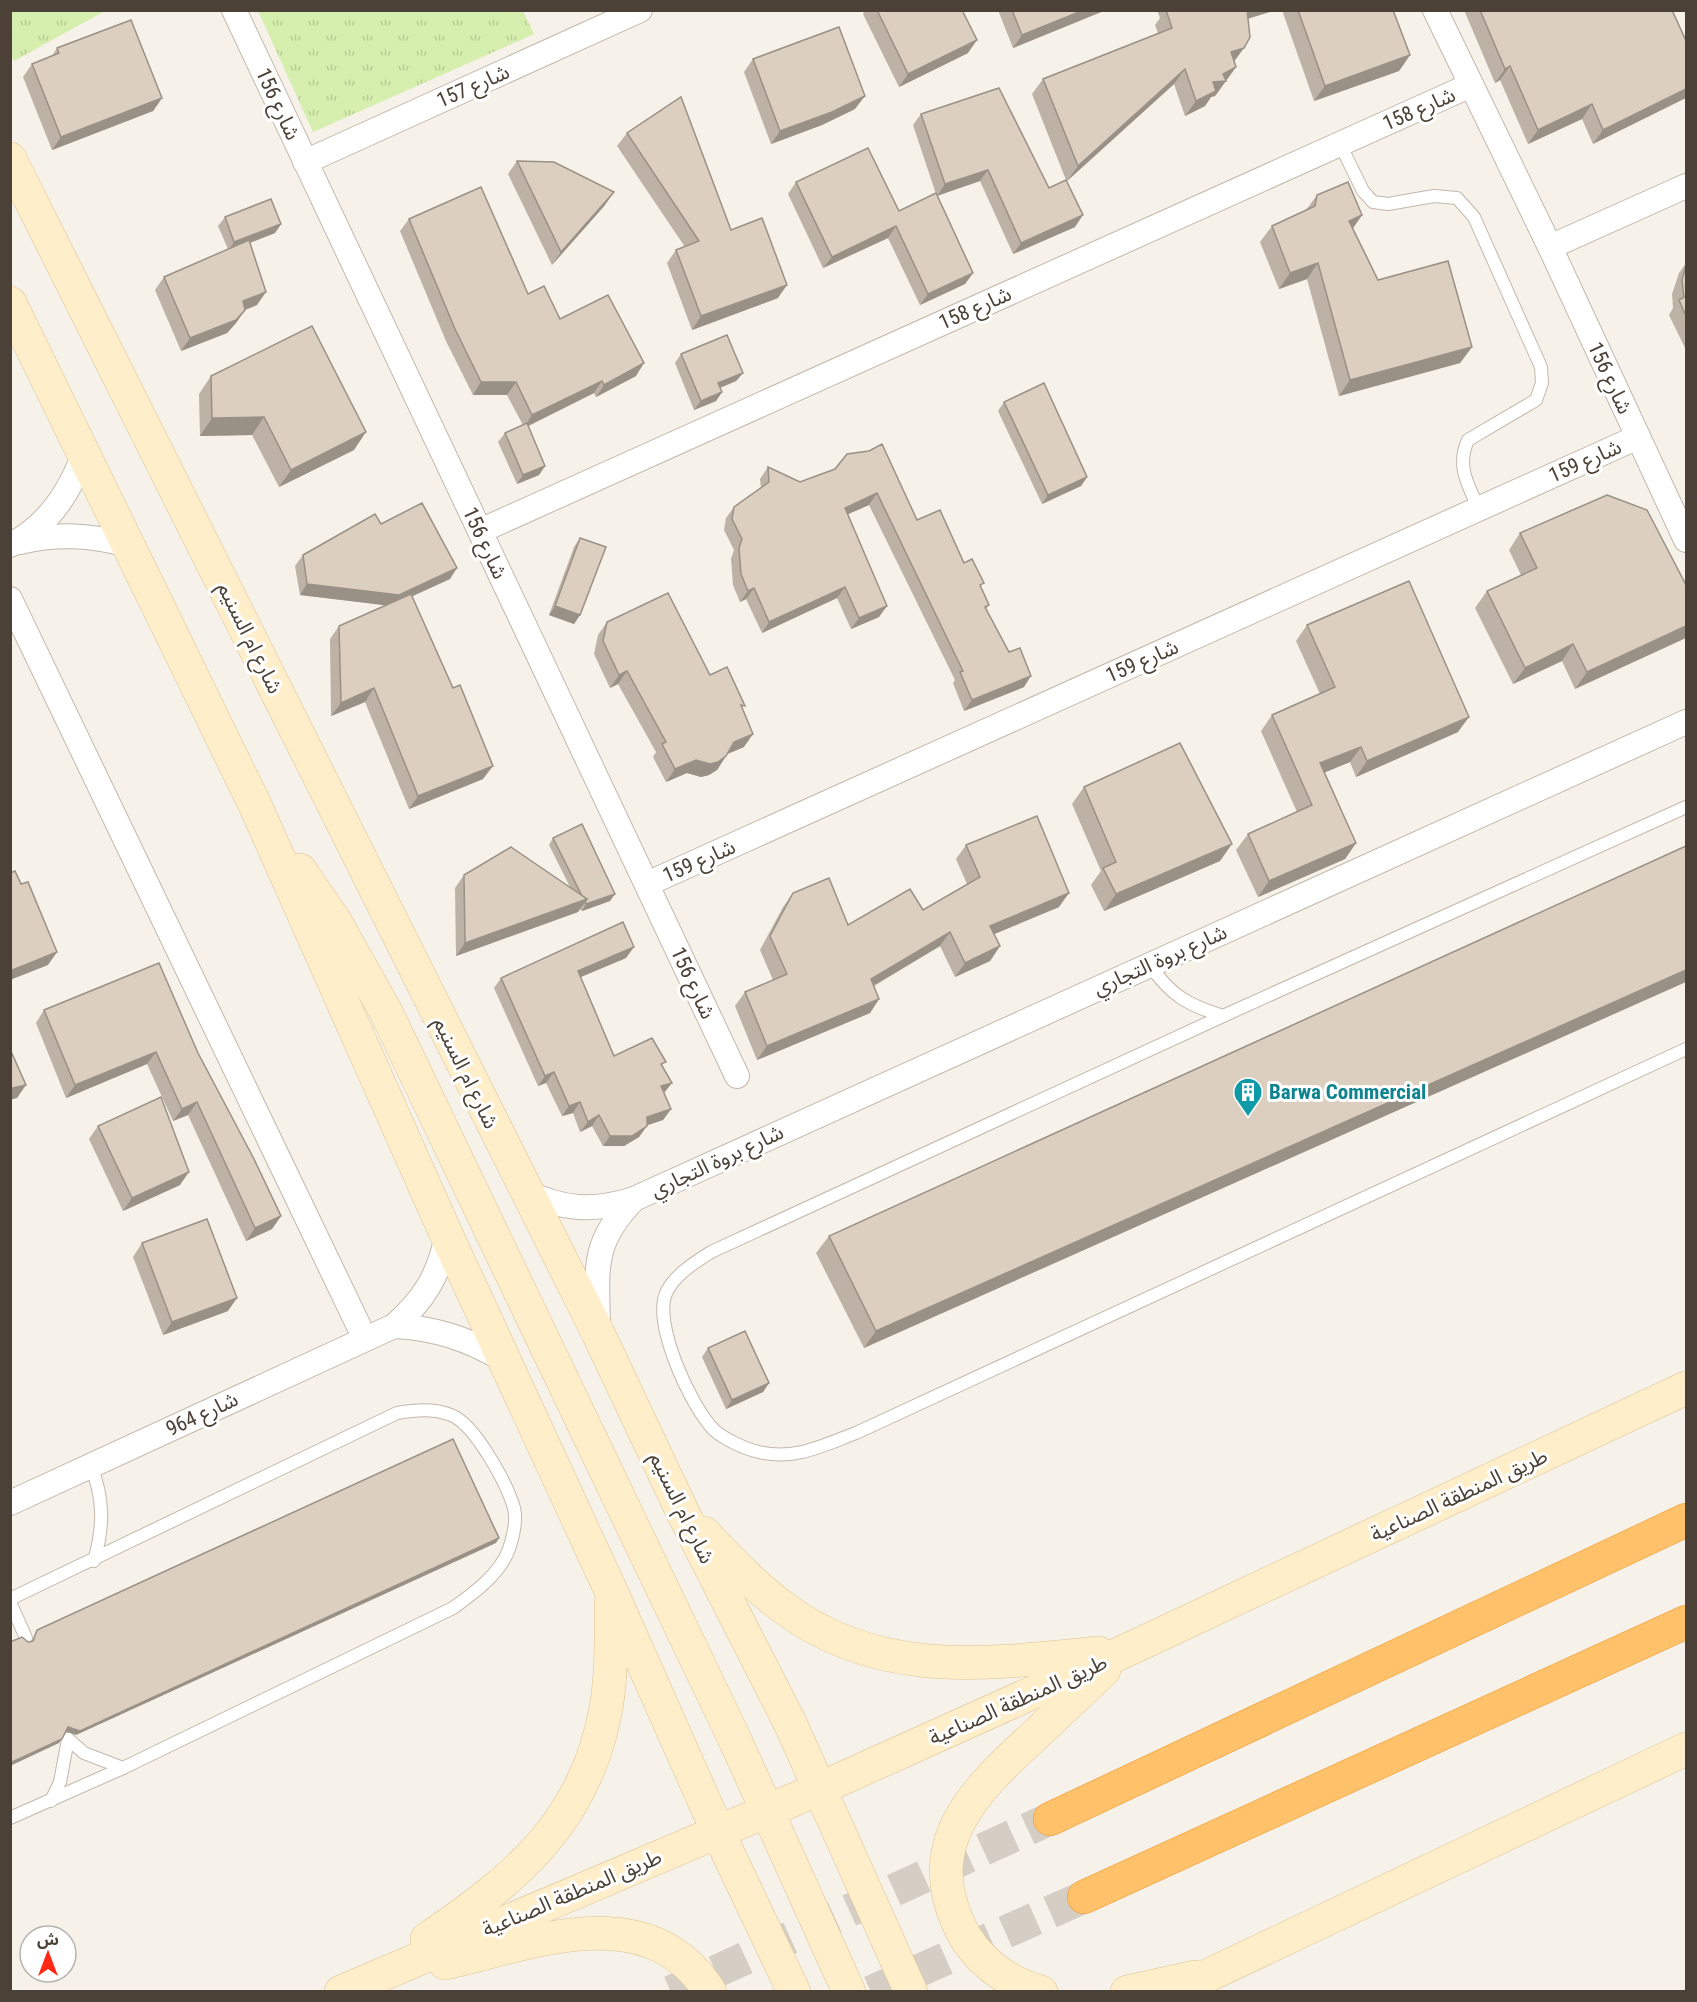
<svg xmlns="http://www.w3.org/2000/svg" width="1697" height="2002" font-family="'Roboto Condensed','Noto Sans Arabic',sans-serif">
  <defs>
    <pattern id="grass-tufts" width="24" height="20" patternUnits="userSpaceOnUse" patternTransform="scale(1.5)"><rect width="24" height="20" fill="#d6eeae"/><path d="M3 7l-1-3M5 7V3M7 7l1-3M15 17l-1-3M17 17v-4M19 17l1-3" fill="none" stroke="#b9cd96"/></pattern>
  </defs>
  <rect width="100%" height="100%" fill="#f6f1e9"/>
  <g fill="url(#grass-tufts)">
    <polygon points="10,11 11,10 105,11 14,61 11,54"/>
    <polygon points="258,11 523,11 534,34 313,132"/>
  </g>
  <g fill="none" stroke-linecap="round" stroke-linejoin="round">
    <g stroke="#d4cec5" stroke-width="33" stroke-dasharray="33 16" stroke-linecap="butt">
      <polyline points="671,1992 1050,1819"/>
      <polyline points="871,1992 1084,1897"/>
    </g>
    <g stroke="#c3b8aa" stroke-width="14">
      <g id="lane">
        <path d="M1340,144L1363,191L1373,202L1388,204L1434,196L1457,198L1474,217L1541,367L1542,383L1536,400L1468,440C1456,466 1468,485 1479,509"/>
        <path d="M1686,807L1223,1016L711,1252C694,1263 677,1273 667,1291C651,1321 691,1407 714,1430C724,1439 745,1449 759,1452C794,1461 824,1445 856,1433L1686,1049"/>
        <path d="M1150,965C1171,996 1188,1005 1223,1016"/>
        <path d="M91,1466C104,1499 104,1526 94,1561"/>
        <path d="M10,1599L397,1413C415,1410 433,1408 451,1415C475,1424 507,1484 514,1508C517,1520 513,1537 509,1549C500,1574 474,1593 453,1608L123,1768L10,1818"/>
        <polyline points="10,1602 26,1638"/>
        <polyline points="68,1739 84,1753 123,1768"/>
        <polyline points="51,1801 60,1782 68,1739"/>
      </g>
    </g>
    <g stroke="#c3b8aa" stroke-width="26">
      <g id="street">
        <polyline points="234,10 737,1076"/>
        <polyline points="1435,10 1550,247 1686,540"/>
        <polyline points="305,162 640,10"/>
        <polyline points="1550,247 1686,186"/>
        <polyline points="480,531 1471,85"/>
        <path d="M20,542C58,533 91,535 128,545"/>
        <path d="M10,545C48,527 70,491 84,454"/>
        <polyline points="10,599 365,1339"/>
        <polyline points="647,884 1638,437"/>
        <path d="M525,1191C562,1210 594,1212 634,1199L1686,722"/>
        <path d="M394,1326C436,1328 468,1339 504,1360"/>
        <path d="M598,1326C597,1269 591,1243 634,1199"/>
        <path d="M10,1503L394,1326C424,1300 439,1275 447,1236"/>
      </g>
    </g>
    <g stroke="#dbc394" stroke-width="34">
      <g id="secondary">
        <polyline points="10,159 598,1333 683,1513 790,1723 911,1992"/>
        <polyline points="10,303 255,805 447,1236 611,1591 718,1832 794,1992"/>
        <polyline points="300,870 335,921 386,1012 736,1742 849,1992"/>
        <path d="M704,1533C728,1558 752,1584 780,1605C877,1680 986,1664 1099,1653"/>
        <path d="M427,1939C517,1878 586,1821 606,1708C612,1674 611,1638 611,1603"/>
        <path d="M445,1963C534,1943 649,1895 710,1992"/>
        <polyline points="341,1992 819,1789 1125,1651 1686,1388"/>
        <path d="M1041,1992C1006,1983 974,1958 959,1925C921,1843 974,1791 1031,1739C1055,1716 1080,1693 1104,1670"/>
        <polyline points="1127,1992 1194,1977"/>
        <polyline points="1173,1992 1686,1749"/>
      </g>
    </g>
    <g stroke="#ee972b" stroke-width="34">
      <g id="highway">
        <polyline points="1050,1819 1686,1520"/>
        <polyline points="1084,1897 1686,1622"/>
      </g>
    </g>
    <use href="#lane" stroke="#fff" stroke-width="12"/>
    <use href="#street" stroke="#fff" stroke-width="24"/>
    <use href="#secondary" stroke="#ffeeca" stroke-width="33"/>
    <use href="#highway" stroke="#ffc26b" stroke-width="33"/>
  </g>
  <g fill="#bdb2a5">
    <polygon points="865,10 962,10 968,53 899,87 863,14"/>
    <polygon points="998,10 1106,10 1013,48"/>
    <polygon points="1157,10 1276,10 1248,19 1234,62 1236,67 1215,96 1211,97 1205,106 1185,116 1174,84 1067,181 1075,227 1013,254 980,181 937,195 973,273 965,284 920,305 888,238 823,268 788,194 796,182 899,211 936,194 913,125 921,114 1049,188 1066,180 1032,94 1043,79 1158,33 1155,25 1160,18"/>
    <polygon points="1282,10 1393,10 1410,55 1399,71 1314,101"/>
    <polygon points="1464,10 1672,10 1686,41 1593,144 1582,119 1528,144 1500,80 1495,83"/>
    <polygon points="57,48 162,98 153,111 52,150 23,77 32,64 52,56"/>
    <polygon points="753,59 855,109 822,125 771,144 744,72"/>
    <polygon points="627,133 778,298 692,330 667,263 676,250 685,247 617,146"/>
    <polygon points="517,161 605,205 552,265 508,174"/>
    <polygon points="1317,195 1362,215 1353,228 1378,280 1472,347 1460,363 1339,396 1307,279 1279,289 1260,242 1272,226 1306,210"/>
    <polygon points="225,217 281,224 275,233 250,243 257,305 245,310 236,323 227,333 181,351 155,290 164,277 228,249 218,226"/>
    <polygon points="409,219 528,294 636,376 596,397 594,393 528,426 545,466 539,475 517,484 498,442 505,433 523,425 507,395 473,395 446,341 400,231"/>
    <polygon points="1686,263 1686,350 1669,315 1673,308 1672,294 1679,273"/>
    <polygon points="681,354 743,373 736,381 720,388 722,392 716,401 694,410 675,363"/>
    <polygon points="211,376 354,450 279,487 252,435 200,436 199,394"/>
    <polygon points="1004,402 1087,477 1081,486 1042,504 998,411"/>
    <polygon points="847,454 964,563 981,588 989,605 986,609 1024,687 964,711 953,683 955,680 869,505 848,514 879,617 851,629 837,598 762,633 746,599 740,602 733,585 731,559 734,550 724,530 726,518 734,507 761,488 760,479 768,467 800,482 835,469"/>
    <polygon points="381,524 450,579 412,596 483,779 409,809 365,702 331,716 330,639 339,626 386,605 300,595 295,566 303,555"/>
    <polygon points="1520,533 1686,585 1575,689 1562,661 1513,684 1475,608 1487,591 1521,575 1509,550"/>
    <polygon points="580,538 580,615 574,624 549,615 574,547"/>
    <polygon points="607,622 710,675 743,709 744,747 727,754 717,770 709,775 701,777 687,773 666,782 653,757 656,752 618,684 610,688 594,654 598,635"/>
    <polygon points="1307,625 1458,732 1356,777 1350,762 1325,772 1356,843 1345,859 1258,897 1236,850 1248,834 1297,812 1261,731 1272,715 1320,694 1296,641"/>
    <polygon points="1084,787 1220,861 1104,911 1091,885 1101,871 1072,804"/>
    <polygon points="553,838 610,901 582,911 580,909 578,912 456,956 455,888 464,875 570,887 549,845"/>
    <polygon points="966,845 1059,907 994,934 1000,946 990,961 955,977 940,946 874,986 879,999 870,1013 757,1060 735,1006 745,992 773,980 760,950 783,907 793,893 848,925 923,910 967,884 956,859"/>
    <polygon points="1686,846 864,1348 816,1253 829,1236"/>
    <polygon points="626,958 581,977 614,1056 662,1067 664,1093 671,1109 663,1120 647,1125 639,1137 624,1146 603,1146 592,1126 580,1132 573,1113 562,1116 546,1083 538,1086 494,988 501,978"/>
    <polygon points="44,1010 198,1053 281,1216 272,1229 246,1241 188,1115 173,1121 147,1064 66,1098 36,1023"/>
    <polygon points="98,1126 180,1185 123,1211 89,1139"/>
    <polygon points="142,1243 228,1311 163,1335 133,1257"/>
    <polygon points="708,1348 769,1383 763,1392 726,1409 702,1357"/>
  </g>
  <g fill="#9a9186">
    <polygon points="1084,10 1106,10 1013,48 1022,35"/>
    <polygon points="1244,10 1276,10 1236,22"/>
    <polygon points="977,40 968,53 899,87 908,74"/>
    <polygon points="1244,48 1233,63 1231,52"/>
    <polygon points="1410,55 1399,71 1314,101 1325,86"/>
    <polygon points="1510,66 1500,80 1495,83 1505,69"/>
    <polygon points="1236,67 1215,96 1211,97 1205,106 1185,116 1196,101 1213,82 1223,74"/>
    <polygon points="1185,69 1174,84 1067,181 1078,166"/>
    <polygon points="1686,89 1686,98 1593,144 1603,130"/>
    <polygon points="865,96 855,109 822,125 771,144 780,131"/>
    <polygon points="162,98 153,111 52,150 61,137"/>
    <polygon points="1592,104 1582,119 1528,144 1538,130"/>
    <polygon points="988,170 980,181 937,196 945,184"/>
    <polygon points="614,192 605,205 552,265 561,252"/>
    <polygon points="1083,215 1075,227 1013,254 1021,243"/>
    <polygon points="1362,215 1351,231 1349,221"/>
    <polygon points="281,224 275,233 228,251 234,242"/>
    <polygon points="896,226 888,238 823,268 832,257"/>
    <polygon points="1318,263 1307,279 1279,289 1290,273"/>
    <polygon points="973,273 965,284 920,305 928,294"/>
    <polygon points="787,285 778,298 692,330 701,316"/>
    <polygon points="266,292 257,305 234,314 243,301"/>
    <polygon points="245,310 236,323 227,333 181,351 190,338"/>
    <polygon points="1472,347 1460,363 1339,396 1350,380"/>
    <polygon points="644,363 636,376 596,397 604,385"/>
    <polygon points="743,373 736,381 712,391 718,383"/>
    <polygon points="602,381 594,393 524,428 532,415"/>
    <polygon points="481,382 516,382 507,395 473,395"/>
    <polygon points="722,392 716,401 694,410 701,401"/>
    <polygon points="264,417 252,435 200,436 212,418"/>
    <polygon points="366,432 354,450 279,487 291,470"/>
    <polygon points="545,466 539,475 517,484 523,475"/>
    <polygon points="1087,477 1081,486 1042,504 1048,495"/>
    <polygon points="877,493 869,505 837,519 845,508"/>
    <polygon points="457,568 450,579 391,606 300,595 307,584"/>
    <polygon points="845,587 837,598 762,633 769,622"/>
    <polygon points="754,588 746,599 740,602 748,591"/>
    <polygon points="555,606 580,615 574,624 549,615"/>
    <polygon points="887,606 879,617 851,629 859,618"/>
    <polygon points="1686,626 1686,638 1575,689 1587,672"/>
    <polygon points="1573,644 1562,661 1513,684 1525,668"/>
    <polygon points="627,671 618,684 610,688 619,675"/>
    <polygon points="1031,676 1024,687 964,711 972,700"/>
    <polygon points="374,688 365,702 331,716 341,703"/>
    <polygon points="1469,717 1458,732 1356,777 1367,761"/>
    <polygon points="753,734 744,747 725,755 734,742"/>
    <polygon points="1361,747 1350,762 1309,779 1320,763"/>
    <polygon points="726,756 717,770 709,775 701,777 687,773 666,782 675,769 696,760"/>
    <polygon points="493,766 483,779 409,809 418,796"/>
    <polygon points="1356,843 1345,859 1258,897 1269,881"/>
    <polygon points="1232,844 1220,861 1104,911 1116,894"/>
    <polygon points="1069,893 1059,907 980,940 990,926"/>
    <polygon points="615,894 610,901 582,911 586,904"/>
    <polygon points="587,899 578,912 456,956 465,943"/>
    <polygon points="950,932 940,946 861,993 871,979"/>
    <polygon points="1000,946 990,961 955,977 965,963"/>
    <polygon points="634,947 626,958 571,981 578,971"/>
    <polygon points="57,952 48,965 10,980 10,971"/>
    <polygon points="1686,970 1686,982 864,1348 876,1331"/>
    <polygon points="879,999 870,1013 757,1060 767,1046"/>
    <polygon points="156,1052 147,1064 66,1098 75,1085"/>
    <polygon points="554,1072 546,1083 538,1086 545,1076"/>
    <polygon points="672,1083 664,1093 661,1086"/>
    <polygon points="26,1085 17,1098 10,1100 10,1092 13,1088"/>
    <polygon points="197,1102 188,1115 173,1121 182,1109"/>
    <polygon points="580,1102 573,1113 562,1116 569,1106"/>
    <polygon points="671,1109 663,1120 639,1128 647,1117"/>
    <polygon points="599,1115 592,1126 580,1132 588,1122"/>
    <polygon points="647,1126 639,1137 624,1146 603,1146 610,1136"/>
    <polygon points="189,1172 180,1185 123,1211 132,1198"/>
    <polygon points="281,1216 272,1229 246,1241 255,1228"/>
    <polygon points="237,1298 228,1311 163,1335 172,1322"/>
    <polygon points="769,1383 763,1392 726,1409 732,1400"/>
    <polygon points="499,1538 496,1543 76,1735 65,1731 68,1727"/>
    <polygon points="62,1739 59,1743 10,1766 10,1763"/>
  </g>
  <g fill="#dccfc0" stroke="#9a9186" stroke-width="1.5">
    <polygon points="877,10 962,10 977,40 908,74"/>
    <polygon points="1012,10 1084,10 1022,35"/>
    <polygon points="1166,10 1247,10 1250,37 1244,48 1231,52 1236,67 1223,74 1226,81 1213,82 1216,91 1196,101 1185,69 1078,166 1043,79 1172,28"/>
    <polygon points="1298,10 1393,10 1410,55 1325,86"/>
    <polygon points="1480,10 1672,10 1686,41 1686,89 1603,130 1592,104 1538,130 1510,66 1505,69"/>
    <polygon points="131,20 162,98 61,137 32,64 59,53 57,48"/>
    <polygon points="839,27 865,96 832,112 780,131 753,59"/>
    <polygon points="999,88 1049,188 1066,180 1083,215 1021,243 988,170 945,184 921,114"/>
    <polygon points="681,97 731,230 762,218 787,285 701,316 676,250 699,241 627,133"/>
    <polygon points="868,148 899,211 936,193 973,273 928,294 896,226 832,257 796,182"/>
    <polygon points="517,161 554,162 614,192 561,252"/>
    <polygon points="1348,182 1362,215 1349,221 1378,280 1448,261 1472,347 1350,380 1318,263 1290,273 1272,226 1315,206 1317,195"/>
    <polygon points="481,187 528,294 544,286 560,319 608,295 644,363 604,385 602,381 532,415 516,382 481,382 455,329 409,219"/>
    <polygon points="271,199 281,224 234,242 225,217"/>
    <polygon points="249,240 266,292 243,301 245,310 236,320 190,338 164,277"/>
    <polygon points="1686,266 1686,316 1679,300 1684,297 1682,280"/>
    <polygon points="312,326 366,432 291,470 264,417 212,418 211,376"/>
    <polygon points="727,335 743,373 718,383 722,392 701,401 681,354"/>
    <polygon points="1044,383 1087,477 1048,495 1004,402"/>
    <polygon points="527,423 545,466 523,475 505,433"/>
    <polygon points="882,444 917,520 940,510 964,563 972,559 984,583 980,585 989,605 985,607 1009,652 1020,648 1031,676 972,700 960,672 963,671 877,493 845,508 887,606 859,618 845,587 769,622 754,588 748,591 741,574 739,548 742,539 732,519 734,507 769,482 768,467 800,482 835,469 847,454 869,451"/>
    <polygon points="1607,495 1647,510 1686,585 1686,626 1587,672 1573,644 1525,668 1487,591 1537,568 1520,533"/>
    <polygon points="422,503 457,568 399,595 307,584 303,555 375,514 381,524"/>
    <polygon points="580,538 606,547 580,615 555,606"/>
    <polygon points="1409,581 1469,717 1367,761 1361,747 1320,763 1356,843 1269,881 1248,834 1312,805 1272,715 1335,687 1307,625"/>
    <polygon points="668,593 710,675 727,667 745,706 741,705 753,734 734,742 726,756 718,762 710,764 696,760 675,769 662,744 666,742 627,671 619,675 603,641 607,622"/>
    <polygon points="411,594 453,688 460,685 493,766 418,796 374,688 341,703 339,626"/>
    <polygon points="1180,743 1232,844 1116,894 1103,868 1116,862 1084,787"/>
    <polygon points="1037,816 1069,893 990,926 1000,946 965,963 950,932 871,979 879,999 767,1046 745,992 787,974 770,936 793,893 829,878 848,925 910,889 923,910 980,877 966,845"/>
    <polygon points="582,824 615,894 586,904 585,902 587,899 582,896 553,838"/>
    <polygon points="1686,846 1686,970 876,1331 829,1236"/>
    <polygon points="511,847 587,899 465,943 464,875"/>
    <polygon points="15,871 21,884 28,882 57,952 10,971 10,873"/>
    <polygon points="623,922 634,947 578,971 614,1056 652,1038 666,1062 661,1064 672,1083 661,1086 671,1109 647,1117 647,1126 632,1136 610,1136 599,1115 588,1122 580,1102 569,1106 554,1072 545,1076 501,978"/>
    <polygon points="159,963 198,1053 254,1159 281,1216 255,1228 197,1102 182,1109 156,1052 75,1085 44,1010"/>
    <polygon points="10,1049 26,1085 13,1088 10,1094"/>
    <polygon points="161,1097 189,1172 132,1198 98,1126"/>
    <polygon points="207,1219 237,1298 172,1322 142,1243"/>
    <polygon points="745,1331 769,1383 732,1400 708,1348"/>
    <polygon points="453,1439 499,1538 80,1731 68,1727 62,1739 10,1763 10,1642 22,1637 28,1642 33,1641 37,1630"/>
  </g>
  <defs>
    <g id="building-pin" transform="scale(1.5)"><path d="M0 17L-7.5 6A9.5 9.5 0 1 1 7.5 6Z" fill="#0f9aa8" stroke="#fff"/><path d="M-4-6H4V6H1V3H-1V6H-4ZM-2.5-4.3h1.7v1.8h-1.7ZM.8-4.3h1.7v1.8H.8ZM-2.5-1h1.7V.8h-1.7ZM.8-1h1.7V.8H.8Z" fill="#fff"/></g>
  </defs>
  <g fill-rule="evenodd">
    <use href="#building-pin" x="1248" y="1092"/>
  </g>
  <g text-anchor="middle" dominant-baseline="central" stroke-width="6" stroke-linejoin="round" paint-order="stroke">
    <g font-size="21" fill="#4b4136" stroke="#fff">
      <text transform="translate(473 86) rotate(-24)">شارع 157</text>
      <text transform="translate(278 104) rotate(65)">شارع 156</text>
      <text transform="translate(1419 109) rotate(-24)">شارع 158</text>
      <text transform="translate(975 308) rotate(-24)">شارع 158</text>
      <text transform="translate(1610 378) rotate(65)">شارع 156</text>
      <text transform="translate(1585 461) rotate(-24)">شارع 159</text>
      <text transform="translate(485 543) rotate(65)">شارع 156</text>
      <text transform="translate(250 638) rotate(64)">شارع ام السنيم</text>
      <text transform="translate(1142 661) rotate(-24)">شارع 159</text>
      <text transform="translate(699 861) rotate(-24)">شارع 159</text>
      <text transform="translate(1160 960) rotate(-24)">شارع بروة التجاري</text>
      <text transform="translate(693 983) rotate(65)">شارع 156</text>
      <text transform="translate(466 1073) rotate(64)">شارع ام السنيم</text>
      <text transform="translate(717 1161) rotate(-25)">شارع بروة التجاري</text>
      <text transform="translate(202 1414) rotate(-25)">شارع 964</text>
      <text transform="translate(1459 1495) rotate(-25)">طريق المنطقة الصناعية</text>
      <text transform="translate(682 1508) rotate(64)">شارع ام السنيم</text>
      <text transform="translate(1018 1700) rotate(-24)">طريق المنطقة الصناعية</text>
      <text transform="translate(572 1893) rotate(-23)">طريق المنطقة الصناعية</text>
    </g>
    <g font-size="21" font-weight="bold" fill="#0d838f" stroke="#fff" text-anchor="start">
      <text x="1269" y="1092">Barwa Commercial</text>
    </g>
  </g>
  <rect width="1697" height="2002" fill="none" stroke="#4b4136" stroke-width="24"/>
  <g transform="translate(48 1954)"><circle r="28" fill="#ffffff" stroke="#b7b3af" stroke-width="1.5"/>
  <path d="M0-4.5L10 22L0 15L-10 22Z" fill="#ff2817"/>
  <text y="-9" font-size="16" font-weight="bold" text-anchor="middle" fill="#4b4136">ش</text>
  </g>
</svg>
